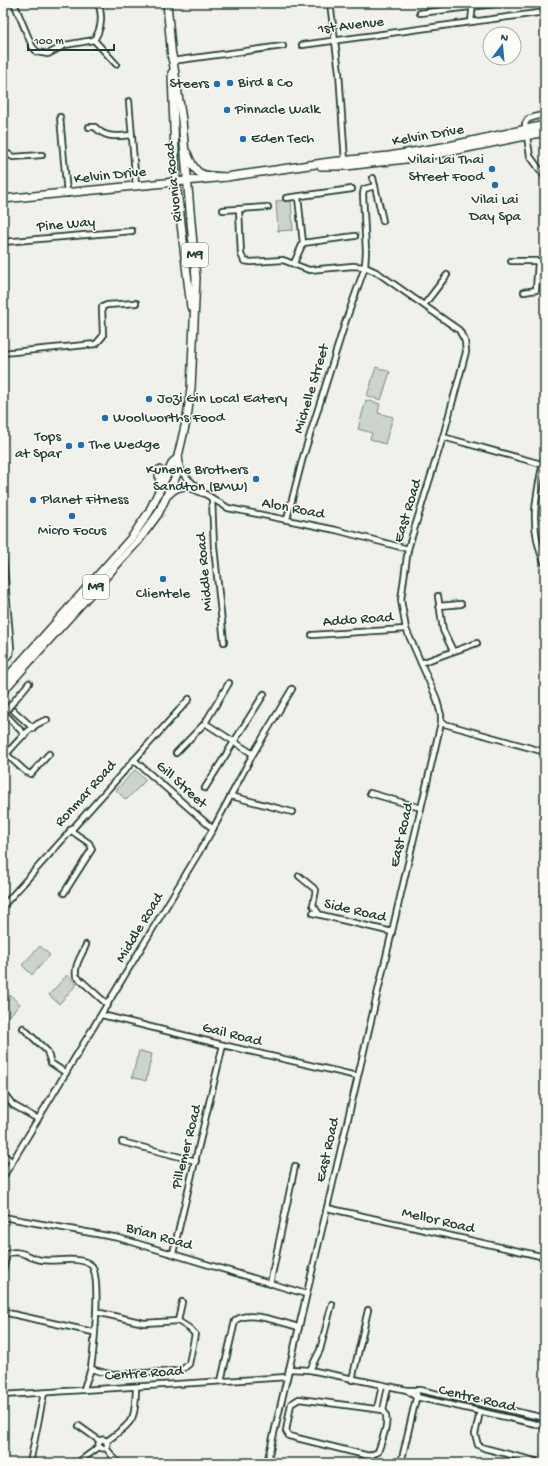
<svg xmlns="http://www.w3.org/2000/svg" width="548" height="1466" font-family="'Gochi Hand',sans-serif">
  <rect width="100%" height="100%" fill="#f0f1eb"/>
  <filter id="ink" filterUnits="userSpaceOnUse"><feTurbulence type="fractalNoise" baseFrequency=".025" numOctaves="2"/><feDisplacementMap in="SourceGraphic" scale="8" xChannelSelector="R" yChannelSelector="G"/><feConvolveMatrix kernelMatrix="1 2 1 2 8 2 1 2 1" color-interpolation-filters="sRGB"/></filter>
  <g filter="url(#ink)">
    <g fill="#cdd3cd" stroke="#768880">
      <polygon points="291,200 293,230 278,231 276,201"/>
      <polygon points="376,367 390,372 381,400 367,396"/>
      <polygon points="366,400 380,404 378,413 393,417 385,444 370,439 372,433 358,429"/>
      <polygon points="135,770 146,780 126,800 116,790"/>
      <polygon points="40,946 50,955 32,975 22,965"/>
      <polygon points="67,975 77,984 59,1004 49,995"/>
      <polygon points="10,995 20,1004 3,1023 3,1003"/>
      <polygon points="139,1051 152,1054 146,1081 132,1077"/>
    </g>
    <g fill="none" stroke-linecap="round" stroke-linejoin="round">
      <g stroke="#1f3d34" stroke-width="8">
        <g id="street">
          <path d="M14,3L32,46L37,52L48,54L65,45L94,40C102,28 103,16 98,3"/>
          <polyline points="330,3 339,72 345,162"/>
          <polyline points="420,13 503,3"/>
          <polyline points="471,22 473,3"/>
          <polyline points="94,40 116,64"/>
          <polyline points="302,45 545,12"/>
          <polyline points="172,61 283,46"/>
          <polyline points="129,101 136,186"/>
          <polyline points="545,114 528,119 525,124 530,156 545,177"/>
          <polyline points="60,117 67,194"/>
          <path d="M89,127H95C106,139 117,136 132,135"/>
          <polyline points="3,151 13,157 42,155"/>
          <polyline points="373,178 383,221"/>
          <polyline points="286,198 352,189"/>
          <polyline points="223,210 268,207"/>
          <polyline points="239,210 241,254 244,261 251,262 283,260 309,270 353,266 365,267 378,273 459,330 465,341 466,352 443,437 408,549 401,600 406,629 436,697 441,715 441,723 267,1463"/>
          <polyline points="3,242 132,231"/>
          <polyline points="303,243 355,236"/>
          <polyline points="511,261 545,261"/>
          <polyline points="294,263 303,243 298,197"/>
          <polyline points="524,292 536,290 538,262"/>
          <polyline points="424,305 447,275"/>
          <polyline points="3,353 96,344 103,336 102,307 107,305 136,303"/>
          <polyline points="443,437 545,465"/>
          <path d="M545,453C537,492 527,525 545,564"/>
          <polyline points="179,464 183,474 202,492 228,508 336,530 408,549"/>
          <polyline points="212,499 214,547 224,642"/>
          <polyline points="287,519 303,457 345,323 365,267 366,251 363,194 364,189 375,186"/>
          <polyline points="3,556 11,648 10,655 3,659"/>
          <polyline points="438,596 443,630 453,651"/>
          <polyline points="439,606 461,604"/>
          <polyline points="312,635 406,629"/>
          <polyline points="421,663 477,643"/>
          <polyline points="14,711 33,728"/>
          <polyline points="205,723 253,754"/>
          <polyline points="441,723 545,752"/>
          <polyline points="25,735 4,713 29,683"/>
          <polyline points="176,753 205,723 229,683"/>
          <polyline points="6,754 26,772 31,774 49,754"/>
          <path d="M3,758C15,745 30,724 47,720"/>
          <polyline points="134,760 213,829"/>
          <polyline points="205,788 264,694"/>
          <polyline points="370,793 421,808"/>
          <polyline points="231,796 292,812"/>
          <polyline points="299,876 316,890 313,905 319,914"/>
          <polyline points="64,893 92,849 89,843 70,830"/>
          <polyline points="3,906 189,699"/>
          <polyline points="313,913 392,932"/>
          <path d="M86,945C82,955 74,965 76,976L108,1005"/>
          <polyline points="102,1015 223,1045 357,1076"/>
          <polyline points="23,1028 47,1051 51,1063 66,1073"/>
          <polyline points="3,1092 13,1105 38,1119"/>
          <polyline points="122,1142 196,1161"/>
          <polyline points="3,1154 12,1162"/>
          <polyline points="3,1177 213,829 253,754 292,689"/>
          <polyline points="327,1208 545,1257"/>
          <polyline points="3,1217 119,1238 306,1294"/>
          <polyline points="173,1253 223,1045"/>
          <path d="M3,1270L7,1254C18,1249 27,1256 37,1259C51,1264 81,1254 92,1266C101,1280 94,1349 91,1367C90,1375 85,1382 84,1390"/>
          <polyline points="270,1284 295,1166"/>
          <polyline points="3,1312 93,1332"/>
          <polyline points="178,1321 182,1302"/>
          <polyline points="91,1369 113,1375 175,1371 183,1369 189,1364 195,1334 189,1328 178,1321 144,1323 96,1312"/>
          <polyline points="289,1369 310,1370 407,1390 420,1390 545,1418"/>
          <polyline points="310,1370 320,1350 332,1304"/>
          <polyline points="352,1380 368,1310"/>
          <path d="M221,1381L235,1321C247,1309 283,1323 298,1327"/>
          <polyline points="408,1391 416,1397 545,1426"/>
          <polyline points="3,1395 287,1377"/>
          <path d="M299,1399L383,1410C392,1419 381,1442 378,1452L369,1456L289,1436L286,1431L291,1404Z"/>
          <polyline points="377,1409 382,1385"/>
          <polyline points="383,1410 388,1387"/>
          <polyline points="480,1412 475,1434 478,1445 484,1448 535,1461"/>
          <polyline points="79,1426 100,1441"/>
          <circle cx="103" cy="1444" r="4.5"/>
          <path d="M106,1442C134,1420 135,1423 136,1387"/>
          <polyline points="106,1448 118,1463"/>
          <polyline points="30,1463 44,1393"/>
          <polyline points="77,1463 99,1447"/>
          <polyline points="401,1463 417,1394"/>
        </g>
      </g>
      <g stroke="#1f3d34" stroke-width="10">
        <g id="secondary">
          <polyline points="321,166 346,166 423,157 545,132"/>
          <polyline points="3,199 226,177 330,162 389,156 449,146 545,125"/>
        </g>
      </g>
      <g stroke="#1f3d34" stroke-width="10">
        <g id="primary">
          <polyline points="167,3 172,59"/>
          <polyline points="172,73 176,182 191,307"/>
          <path d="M187,153C196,177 202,176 226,177"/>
          <polyline points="159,470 160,488"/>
          <path d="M169,494C179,483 190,486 202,492"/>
          <polyline points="3,682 132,537 149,512 173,462 178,458"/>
          <polyline points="3,691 138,541 158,514 177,474 179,464 178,456 187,418 191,388 196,278 182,120 172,55"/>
        </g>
      </g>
      <use href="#street" stroke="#fdfcf7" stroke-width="4.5"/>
      <use href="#secondary" stroke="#fdfcf7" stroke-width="7"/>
      <use href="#primary" stroke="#fdfcf7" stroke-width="7"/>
    </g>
  </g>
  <g fill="#1f6fb2" stroke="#fdfcf7" stroke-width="1.5">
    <circle cx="230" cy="83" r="4"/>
    <circle cx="217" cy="84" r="4"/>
    <circle cx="227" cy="110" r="4"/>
    <circle cx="243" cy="139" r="4"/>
    <circle cx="492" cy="169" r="4"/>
    <circle cx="495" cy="185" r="4"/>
    <circle cx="149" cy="399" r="4"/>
    <circle cx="105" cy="418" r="4"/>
    <circle cx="81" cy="445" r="4"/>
    <circle cx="69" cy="446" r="4"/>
    <circle cx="256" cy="479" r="4"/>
    <circle cx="33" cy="500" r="4"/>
    <circle cx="72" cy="516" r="4"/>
    <circle cx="163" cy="579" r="4"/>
  </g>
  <g text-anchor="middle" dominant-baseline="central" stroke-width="3" stroke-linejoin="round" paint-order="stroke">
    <g fill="#fdfcf7" stroke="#62766e" stroke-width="1">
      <rect x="182" y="243" width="26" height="24" rx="3"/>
      <rect x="83" y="575" width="26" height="24" rx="3"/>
    </g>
    <g font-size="14" font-weight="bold" fill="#1f3d34">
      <text x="195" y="255">M9</text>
      <text x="96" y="587">M9</text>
    </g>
    <g font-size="15" fill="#1f3d34" stroke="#fdfcf7">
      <text transform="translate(351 26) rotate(-7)">1st Avenue</text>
      <text transform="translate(428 136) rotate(-10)">Kelvin Drive</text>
      <text transform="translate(110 176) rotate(-6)">Kelvin Drive</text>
      <text transform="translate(174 182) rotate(-96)">Rivonia Road</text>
      <text transform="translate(66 225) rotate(-5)">Pine Way</text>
      <text transform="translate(312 389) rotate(-73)">Michelle Street</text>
      <text transform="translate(293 509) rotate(11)">Alon Road</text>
      <text transform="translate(408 511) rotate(-73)">East Road</text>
      <text transform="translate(205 572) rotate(-95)">Middle Road</text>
      <text transform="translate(358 620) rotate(-4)">Addo Road</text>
      <text transform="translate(181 785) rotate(42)">Gill Street</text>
      <text transform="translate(86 794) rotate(-48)">Ronmar Road</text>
      <text transform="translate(402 835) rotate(-77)">East Road</text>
      <text transform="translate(355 911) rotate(13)">Side Road</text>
      <text transform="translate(140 928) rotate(-59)">Middle Road</text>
      <text transform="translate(232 1035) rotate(14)">Gail Road</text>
      <text transform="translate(187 1147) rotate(-76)">Pillemer Road</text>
      <text transform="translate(328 1150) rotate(-77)">East Road</text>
      <text transform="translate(438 1221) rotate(13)">Mellor Road</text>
      <text transform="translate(159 1237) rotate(16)">Brian Road</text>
      <text transform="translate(144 1374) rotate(-4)">Centre Road</text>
      <text transform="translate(477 1399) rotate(13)">Centre Road</text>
    </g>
    <g font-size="15" fill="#1f3d34" stroke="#fdfcf7" text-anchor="start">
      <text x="238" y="83">Bird &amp; Co</text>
      <text x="209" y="84" text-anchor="end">Steers</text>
      <text x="235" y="110">Pinnacle Walk</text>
      <text x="251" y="139">Eden Tech</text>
      <text x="484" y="160" text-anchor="end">Vilai Lai Thai<tspan x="484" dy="17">Street Food</tspan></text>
      <text x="495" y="200" text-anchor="middle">Vilai Lai<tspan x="495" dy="17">Day Spa</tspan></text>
      <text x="157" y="399">Jozi Gin Local Eatery</text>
      <text x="113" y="418">Woolworths Food</text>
      <text x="61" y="437" text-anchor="end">Tops<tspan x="61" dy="17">at Spar</tspan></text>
      <text x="89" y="445">The Wedge</text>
      <text x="248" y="470" text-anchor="end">Kunene Brothers<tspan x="248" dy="17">Sandton (BMW)</tspan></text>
      <text x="41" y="500">Planet Fitness</text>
      <text x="72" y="531" text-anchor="middle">Micro Focus</text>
      <text x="163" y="594" text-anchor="middle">Clientele</text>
    </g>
  </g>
  <rect width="548" height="1466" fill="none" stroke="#fdfcf7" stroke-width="16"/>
  <rect x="8" y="8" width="532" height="1450" fill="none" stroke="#1f3d34" stroke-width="1.5" filter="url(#ink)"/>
  <g transform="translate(502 46) rotate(16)"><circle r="19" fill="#fdfcf7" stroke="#a4b0a9"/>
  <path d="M0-3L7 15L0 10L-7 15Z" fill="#1f6fb2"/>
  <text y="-6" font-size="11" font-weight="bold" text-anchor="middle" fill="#1f3d34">N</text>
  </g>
  <path d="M28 44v6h86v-6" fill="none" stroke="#1f3d34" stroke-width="2"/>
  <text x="34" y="44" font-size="12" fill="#1f3d34" stroke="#fdfcf7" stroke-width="3" paint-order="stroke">100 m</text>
</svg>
